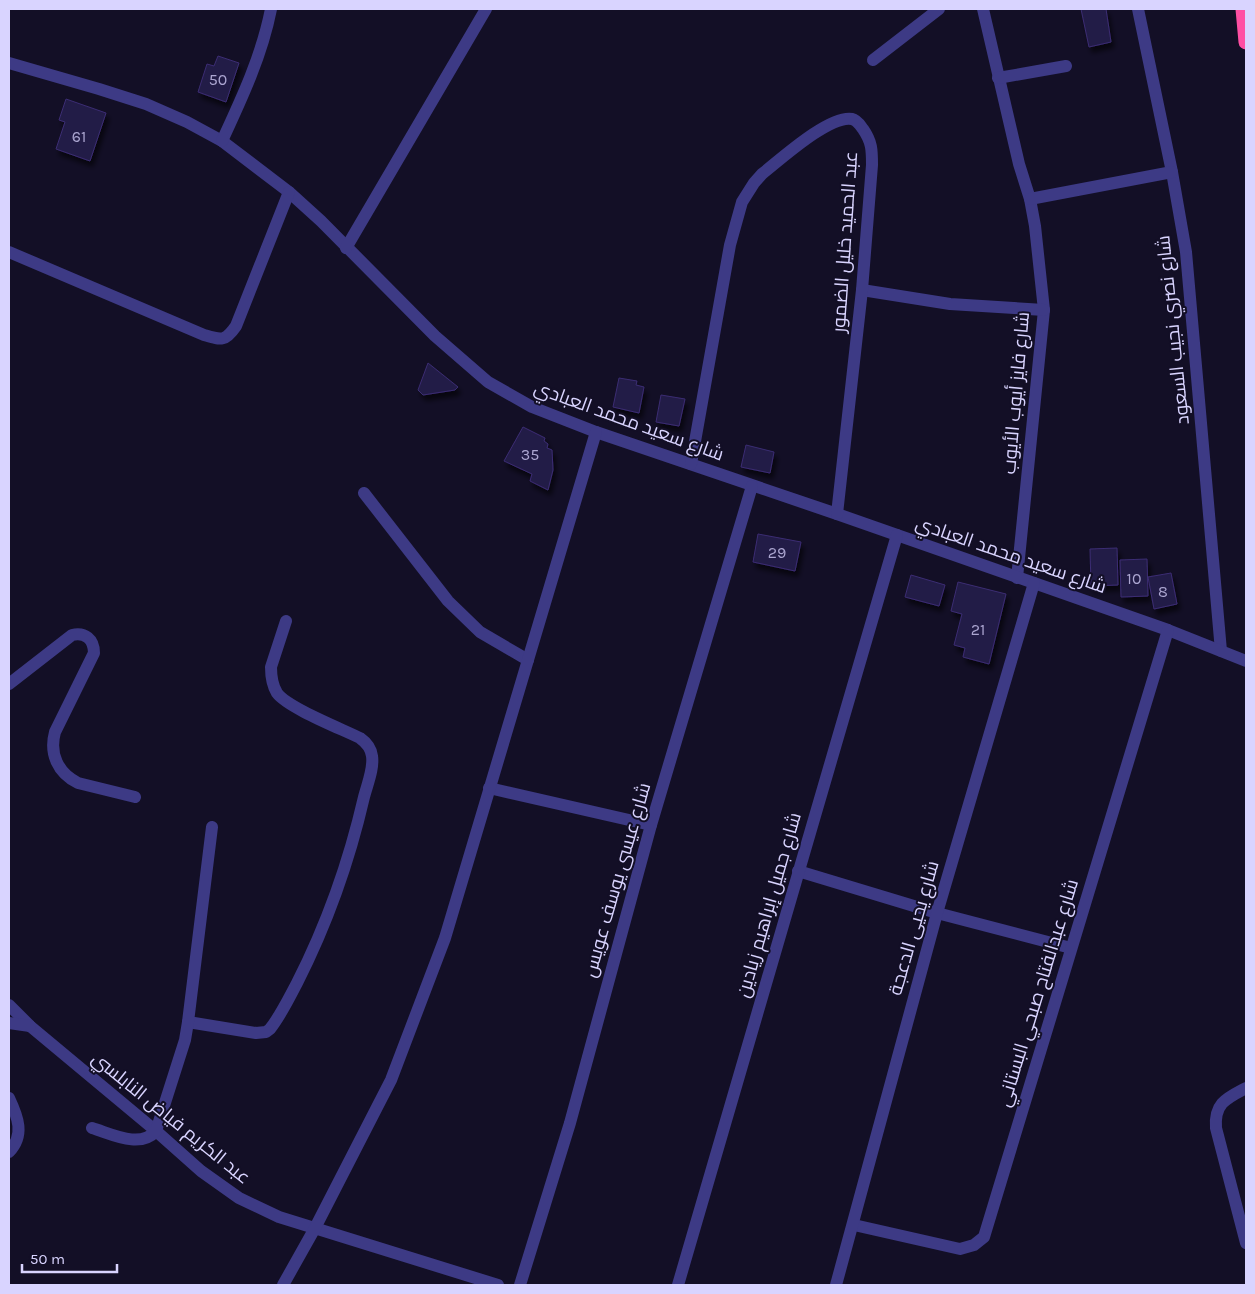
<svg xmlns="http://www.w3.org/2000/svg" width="1255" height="1294" font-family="Karla,Cairo,sans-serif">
  <defs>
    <filter id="shadow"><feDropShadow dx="3" dy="5.5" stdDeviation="2.5" flood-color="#0009"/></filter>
  </defs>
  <rect width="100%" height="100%" fill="#130f26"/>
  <g fill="#241b47" stroke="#3b2d73" filter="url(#shadow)">
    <polygon points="1081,9 1106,9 1111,42 1089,47"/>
    <polygon points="218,56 239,63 226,102 198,92 207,64 214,66"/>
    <polygon points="66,99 106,113 90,161 56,149 65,122 59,120"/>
    <polygon points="428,363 458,387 455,390 423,395 418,390"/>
    <polygon points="619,378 637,381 636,385 644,387 639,413 613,407"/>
    <polygon points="661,395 685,399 679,426 656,422"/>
    <polygon points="523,427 545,438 544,441 548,444 547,448 552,450 553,470 548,490 530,481 532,474 504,461"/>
    <polygon points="746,445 774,452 770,473 741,467"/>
    <polygon points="758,534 801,542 795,571 753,562"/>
    <polygon points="1117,548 1118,585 1091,586 1090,549"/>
    <polygon points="1147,559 1148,596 1121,597 1120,560"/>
    <polygon points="1171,573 1177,604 1154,609 1148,577"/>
    <polygon points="911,575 945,585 939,606 905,597"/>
    <polygon points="958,582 1006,594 989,664 963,657 965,648 954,645 962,614 951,611"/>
  </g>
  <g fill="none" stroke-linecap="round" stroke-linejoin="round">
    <g stroke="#3d3a85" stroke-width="12">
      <polyline points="983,9 1019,164 1030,199 1035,226 1044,310 1017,578"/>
      <polyline points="1138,9 1172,172 1186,252 1221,651"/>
      <polyline points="873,60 939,9"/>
      <polyline points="9,63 99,89 146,104 187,122 222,141 289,192 321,221 435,336 488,382 532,407 596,432 837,514 1168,630 1246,661"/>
      <polyline points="998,78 1066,66"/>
      <path d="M222,141C242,98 262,55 271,9"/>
      <polyline points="1030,199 1172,172"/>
      <polyline points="346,248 486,9"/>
      <path d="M9,252L204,335C221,340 225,342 236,326L289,192"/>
      <polyline points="862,290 950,304 1044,310"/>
      <path d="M691,464L730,245L742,202L754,183L762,174C780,160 829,115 852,119C857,120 860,125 863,129C872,142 872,150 872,165L862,290L837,514"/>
      <polyline points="364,493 448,601 480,632 528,660"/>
      <path d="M9,684L72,635C85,632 94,639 94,653L55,732C49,754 58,773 78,783L135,797"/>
      <polyline points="489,788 651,825"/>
      <polyline points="798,871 937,913 1071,948"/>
      <polyline points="9,1005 30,1026 156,1131 201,1171 239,1198 279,1217 498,1285"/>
      <path d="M188,1022L256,1033L266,1032L270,1029C281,1015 289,998 297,983C327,924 349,862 364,797C367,785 374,769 372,756C371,748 367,743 360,738C342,729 288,708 277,693C272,685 271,677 271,667L286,621"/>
      <polyline points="9,1023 30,1026"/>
      <path d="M1246,1088C1227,1098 1214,1103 1216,1128L1246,1243"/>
      <path d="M9,1098C18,1117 25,1135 9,1152"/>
      <path d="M92,1128C112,1134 140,1149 156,1131L185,1040L188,1022L212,827"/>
      <polyline points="854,1225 960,1249 974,1245 984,1237 1168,630"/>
      <polyline points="283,1285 315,1228 391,1080 445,938 596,432"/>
      <polyline points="520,1285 570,1123 651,825 752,486"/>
      <polyline points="678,1285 897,535"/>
      <polyline points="836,1285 937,913 1034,583"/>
    </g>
    <polyline stroke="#ff4fa3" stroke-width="15" points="1243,9 1246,42"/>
  </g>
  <g text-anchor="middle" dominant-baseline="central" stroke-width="4" stroke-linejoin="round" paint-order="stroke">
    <g font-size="16" fill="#aca6d1">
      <text x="218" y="79">50</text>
      <text x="79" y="136">61</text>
      <text x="530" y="454">35</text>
      <text x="777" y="552">29</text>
      <text x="1134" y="578">10</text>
      <text x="1163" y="591">8</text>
      <text x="978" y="629">21</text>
    </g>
    <g font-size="19" fill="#d9d4ff" stroke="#130f26">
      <text transform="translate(845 242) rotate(-86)">عبد الحميد خليل الضمور</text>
      <text transform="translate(1173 330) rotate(-96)">شارع نصري نجيب السعود</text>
      <text transform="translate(1016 393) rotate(-85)">شارع فايز أيوب الأيوب</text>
      <text transform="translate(629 421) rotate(20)">شارع سعيد محمد العبادي</text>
      <text transform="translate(1011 555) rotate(19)">شارع سعيد محمد العبادي</text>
      <text transform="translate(617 880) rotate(-74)">شارع عيسى يوسف عويس</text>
      <text transform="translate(769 905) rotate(-74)">شارع جميل إبراهيم زيادين</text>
      <text transform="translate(914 928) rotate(-74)">شارع يحيى الدعجة</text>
      <text transform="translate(1038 993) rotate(-73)">شارع عبدالفتاح صبحي البستاني</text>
      <text transform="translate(171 1118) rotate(39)">عبد الكريم فياض النابلسي</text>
    </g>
  </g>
  <rect width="1255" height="1294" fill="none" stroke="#d9d4ff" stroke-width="20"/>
  <path d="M22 1264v8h95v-8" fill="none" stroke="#d9d4ff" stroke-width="2.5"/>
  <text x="30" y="1264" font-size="15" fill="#d9d4ff" stroke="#130f26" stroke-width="4" paint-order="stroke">50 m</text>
</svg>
